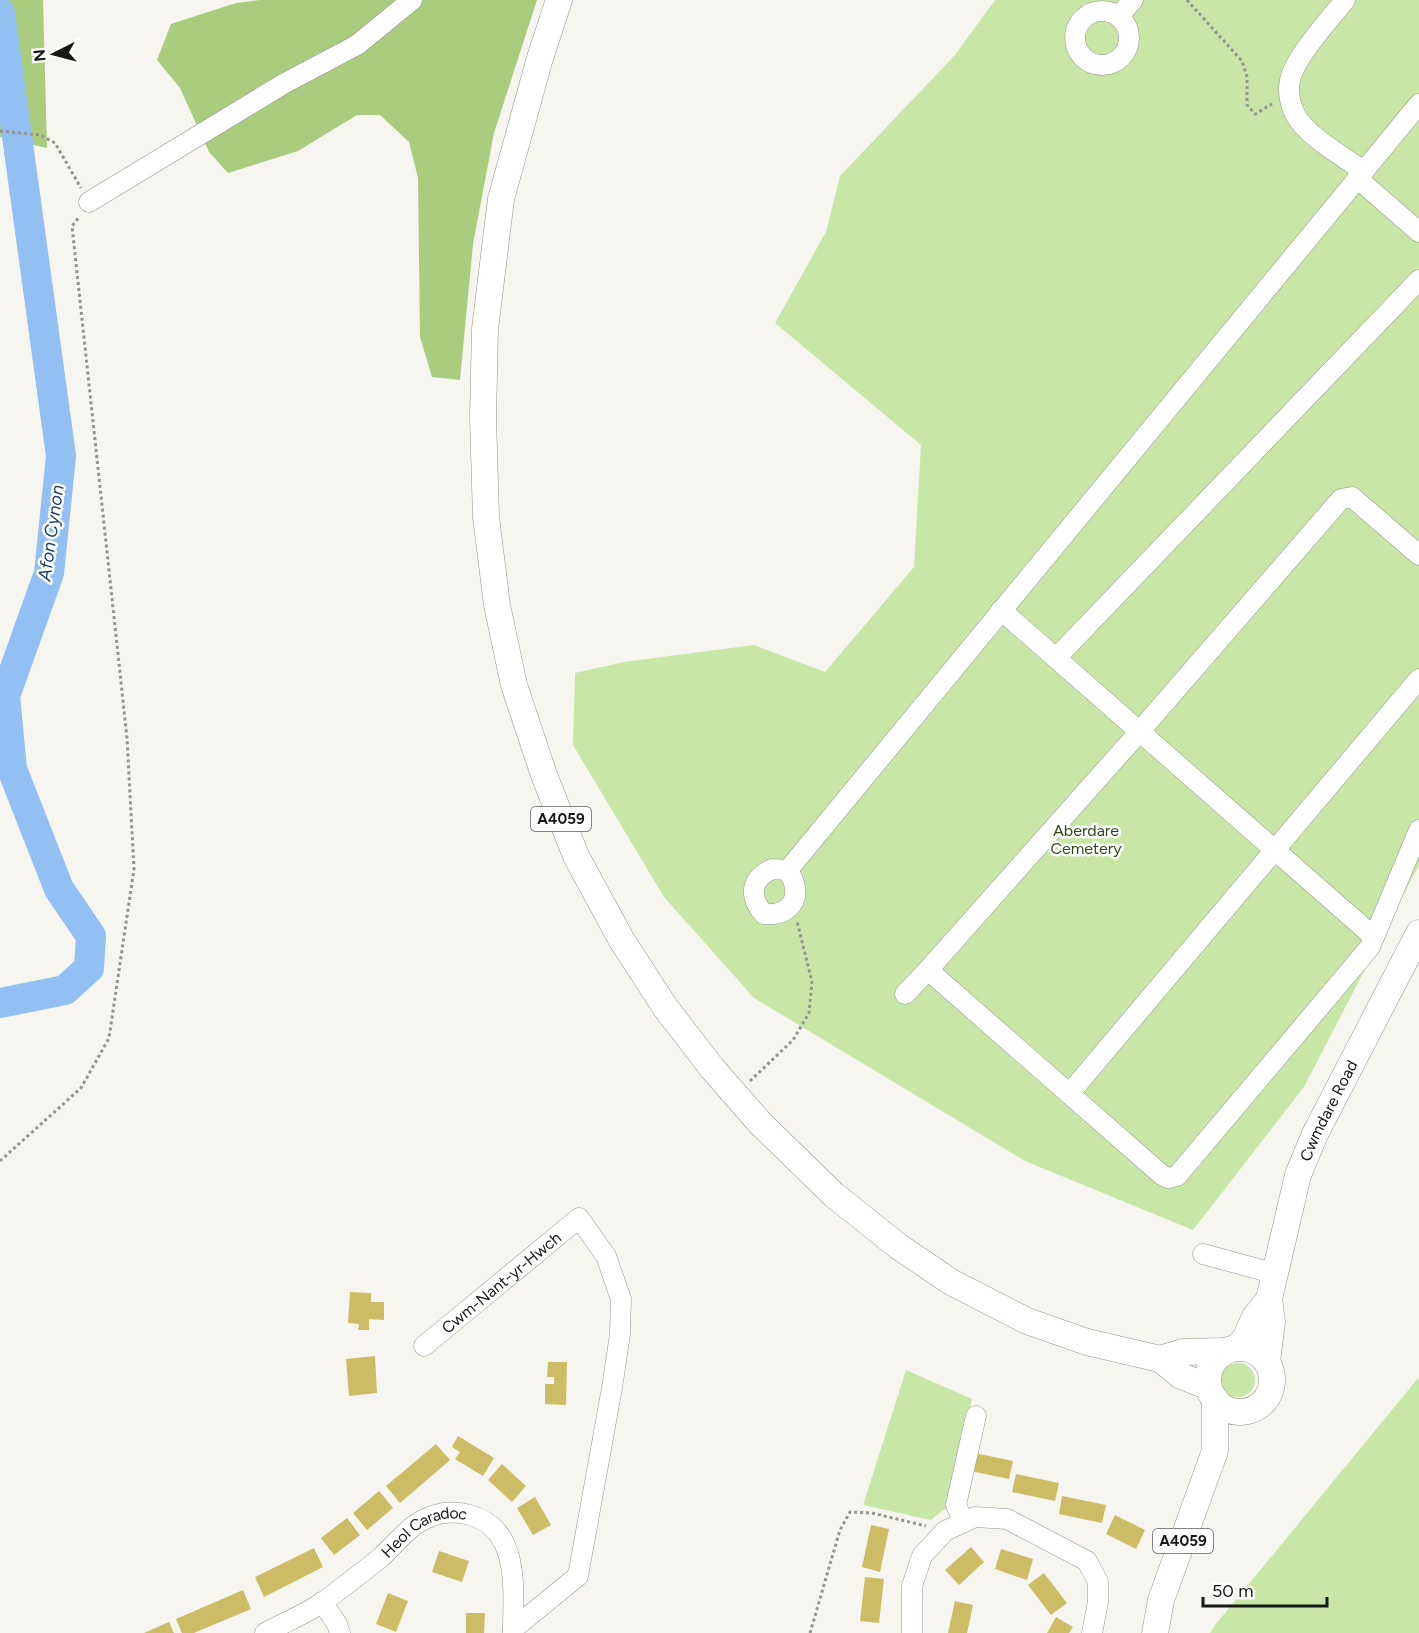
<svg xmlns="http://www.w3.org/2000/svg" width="1419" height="1633" font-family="Figtree,sans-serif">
  <rect width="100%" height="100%" fill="#f6f5f0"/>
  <g fill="#c8e7a6">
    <polygon points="995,0 1419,0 1419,865 1304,1087 1193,1230 1025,1161 754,998 664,897 573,745 575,673 624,662 754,645 825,672 914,567 921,445 775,323 826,232 840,176 955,55"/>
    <circle cx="1238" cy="1380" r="17"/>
    <polygon points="906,1370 972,1399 950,1508 943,1510 931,1520 863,1505"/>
    <polygon points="1419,1377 1419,1633 1210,1633 1216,1624"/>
  </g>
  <g fill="#a9cc7f">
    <polygon points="0,0 43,0 47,148 0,137"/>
    <polygon points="260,0 537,0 494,133 473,244 460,380 432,377 420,337 418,178 409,142 380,115 357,115 298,151 228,173 209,152 180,88 157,60 171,24 236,3"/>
  </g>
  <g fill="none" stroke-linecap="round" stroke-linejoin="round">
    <polyline stroke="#92c0f3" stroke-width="30" points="0,13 61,456 49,573 5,696 12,769 59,889 91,936 89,968 65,990 0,1003"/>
  </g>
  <g fill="#ccbc66">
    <polygon points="350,1292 371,1293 371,1302 384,1302 384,1320 369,1319 369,1330 358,1330 359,1324 348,1323"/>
    <polygon points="375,1356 377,1393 349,1396 346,1359"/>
    <polygon points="548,1362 567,1362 566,1405 545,1404 545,1384 554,1384 554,1377 547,1377"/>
    <polygon points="458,1436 494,1458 483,1476 455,1459 460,1452 452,1447"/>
    <polygon points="436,1444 450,1460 400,1503 386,1486"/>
    <polygon points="970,1452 1013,1461 1009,1479 966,1470"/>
    <polygon points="502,1464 526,1486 512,1502 488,1480"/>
    <polygon points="1016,1474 1059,1483 1055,1501 1012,1492"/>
    <polygon points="379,1491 393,1508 367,1530 353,1513"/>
    <polygon points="1062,1496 1106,1505 1102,1523 1059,1514"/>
    <polygon points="535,1497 551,1525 533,1535 517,1508"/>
    <polygon points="1115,1515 1145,1530 1136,1549 1106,1534"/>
    <polygon points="347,1518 360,1535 334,1555 321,1538"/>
    <polygon points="871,1525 889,1529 880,1572 862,1567"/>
    <polygon points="971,1547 984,1562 959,1585 945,1570"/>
    <polygon points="314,1548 323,1567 264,1597 255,1577"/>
    <polygon points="1001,1549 1033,1559 1027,1580 995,1569"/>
    <polygon points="439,1551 469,1561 462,1582 432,1572"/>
    <polygon points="1044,1573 1067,1603 1051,1615 1028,1585"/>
    <polygon points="865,1577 884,1579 879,1623 860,1621"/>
    <polygon points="243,1590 251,1609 194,1633 182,1633 176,1619"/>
    <polygon points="388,1593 408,1601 396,1632 376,1624"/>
    <polygon points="955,1601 973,1605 967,1633 948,1633"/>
    <polygon points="466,1613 485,1613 484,1633 466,1633"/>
    <polygon points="1056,1617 1073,1627 1069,1633 1047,1633"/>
    <polygon points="169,1622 174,1633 144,1633"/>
  </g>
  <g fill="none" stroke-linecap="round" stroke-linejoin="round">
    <g stroke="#959490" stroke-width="21">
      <g id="minor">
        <path d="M1345,0C1330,19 1294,58 1290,80C1287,94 1291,111 1301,123C1313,139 1346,159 1364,171"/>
        <circle cx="1102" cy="38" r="27"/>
        <polyline points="1119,16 1133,0"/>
        <polyline points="1357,178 1419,232"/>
        <polyline points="89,202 285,83 357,45 412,0"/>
        <polyline points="1001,610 1374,937"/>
        <polyline points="1056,658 1419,280"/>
        <path d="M772,869L788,870C790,874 793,879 794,883C800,905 784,916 764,914C748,896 751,879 772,869Z"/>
        <polyline points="788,870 1419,104"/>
        <polyline points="928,970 1162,1175 1168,1178 1177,1176 1370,947 1419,830"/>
        <polyline points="905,994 928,970 1140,731 1341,499 1352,497 1419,555"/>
        <polyline points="1069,1094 1419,679"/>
        <polyline points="1203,1254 1276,1274"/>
        <path id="s1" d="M424,1346L579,1218L606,1256L621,1299L620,1334L612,1388L578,1576L513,1629"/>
        <polyline points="964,1522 956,1505 976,1416"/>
        <polyline points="322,1602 337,1624 340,1633"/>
        <path id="s2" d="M265,1633C285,1622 308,1613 326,1600C344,1586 363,1572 380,1558C394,1546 406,1529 421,1521C437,1512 452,1510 470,1515C521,1529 513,1591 513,1633"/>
        <polyline points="912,1633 912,1586 922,1556 945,1531 975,1517 1007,1519 1087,1561 1098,1582 1098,1602 1092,1633"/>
      </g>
    </g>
    <g stroke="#959490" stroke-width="27">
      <g id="major">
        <polyline points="559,0 540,58 501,199 485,329 483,418 486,517 497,605 514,685 544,775 576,856 621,939 665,1007 712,1068 760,1123 834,1195 898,1246 951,1282 1027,1321 1087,1342 1160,1359 1181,1376 1209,1387"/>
        <polyline points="1237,1348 1245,1339 1255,1317 1269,1299"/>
        <circle cx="1240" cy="1380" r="32"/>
        <polyline points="1160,1359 1183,1352 1226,1351"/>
        <path id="s3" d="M1267,1362L1272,1322L1269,1299L1298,1175L1315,1134L1419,933"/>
        <polyline points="1155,1633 1161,1600 1215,1451 1215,1399"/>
      </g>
    </g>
    <g stroke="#94938f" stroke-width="3" stroke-dasharray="3 3" stroke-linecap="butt">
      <polyline points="1187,0 1242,61 1247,77 1247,105 1255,114 1272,104"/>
      <polyline points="0,131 40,135 55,143 81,188"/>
      <polyline points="750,1081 793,1040 809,1013 812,982 797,921"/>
      <polyline points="0,1161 81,1088 109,1038 134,869 127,738 72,226 79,217"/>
      <polyline points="810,1633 840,1530 850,1512 872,1513 926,1526"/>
    </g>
    <use href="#minor" stroke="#fff" stroke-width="20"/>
    <use href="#major" stroke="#fff" stroke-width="26"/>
  </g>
  <g text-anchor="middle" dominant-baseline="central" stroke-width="5" stroke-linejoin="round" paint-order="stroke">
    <g fill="#fff" stroke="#5d5d5c" stroke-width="1.5">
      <rect x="531" y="807" width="60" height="24" rx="4.5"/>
      <rect x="1153" y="1529" width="60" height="24" rx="4.5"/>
    </g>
    <g font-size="15" font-weight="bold" fill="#181816">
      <text x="561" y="819">A4059</text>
      <text x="1183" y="1541">A4059</text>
    </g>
    <g font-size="16" fill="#334912" stroke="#fff">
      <text x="1086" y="830">Aberdare<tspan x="1086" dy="18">Cemetery</tspan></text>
    </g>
    <g font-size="16" fill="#181816" stroke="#fff">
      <text stroke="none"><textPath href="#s3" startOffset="262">Cwmdare Road</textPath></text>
      <text stroke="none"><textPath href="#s1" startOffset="100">Cwm-Nant-yr-Hwch</textPath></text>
      <text stroke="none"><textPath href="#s2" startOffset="192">Heol Caradoc</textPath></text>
    </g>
    <g font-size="18" font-style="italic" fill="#173f68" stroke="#fff">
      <text transform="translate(51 533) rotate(-82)">Afon Cynon</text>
    </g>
  </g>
  <g transform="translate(54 54) rotate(264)" stroke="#ffffff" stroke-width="4.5" paint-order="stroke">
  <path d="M0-4.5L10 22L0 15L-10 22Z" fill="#181816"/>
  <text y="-9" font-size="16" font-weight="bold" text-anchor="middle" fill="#181816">N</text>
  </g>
  <path d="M1203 1597v9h124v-9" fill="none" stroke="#181816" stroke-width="3"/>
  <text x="1212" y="1597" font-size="18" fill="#181816" stroke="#ffffff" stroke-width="4.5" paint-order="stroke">50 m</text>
</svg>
